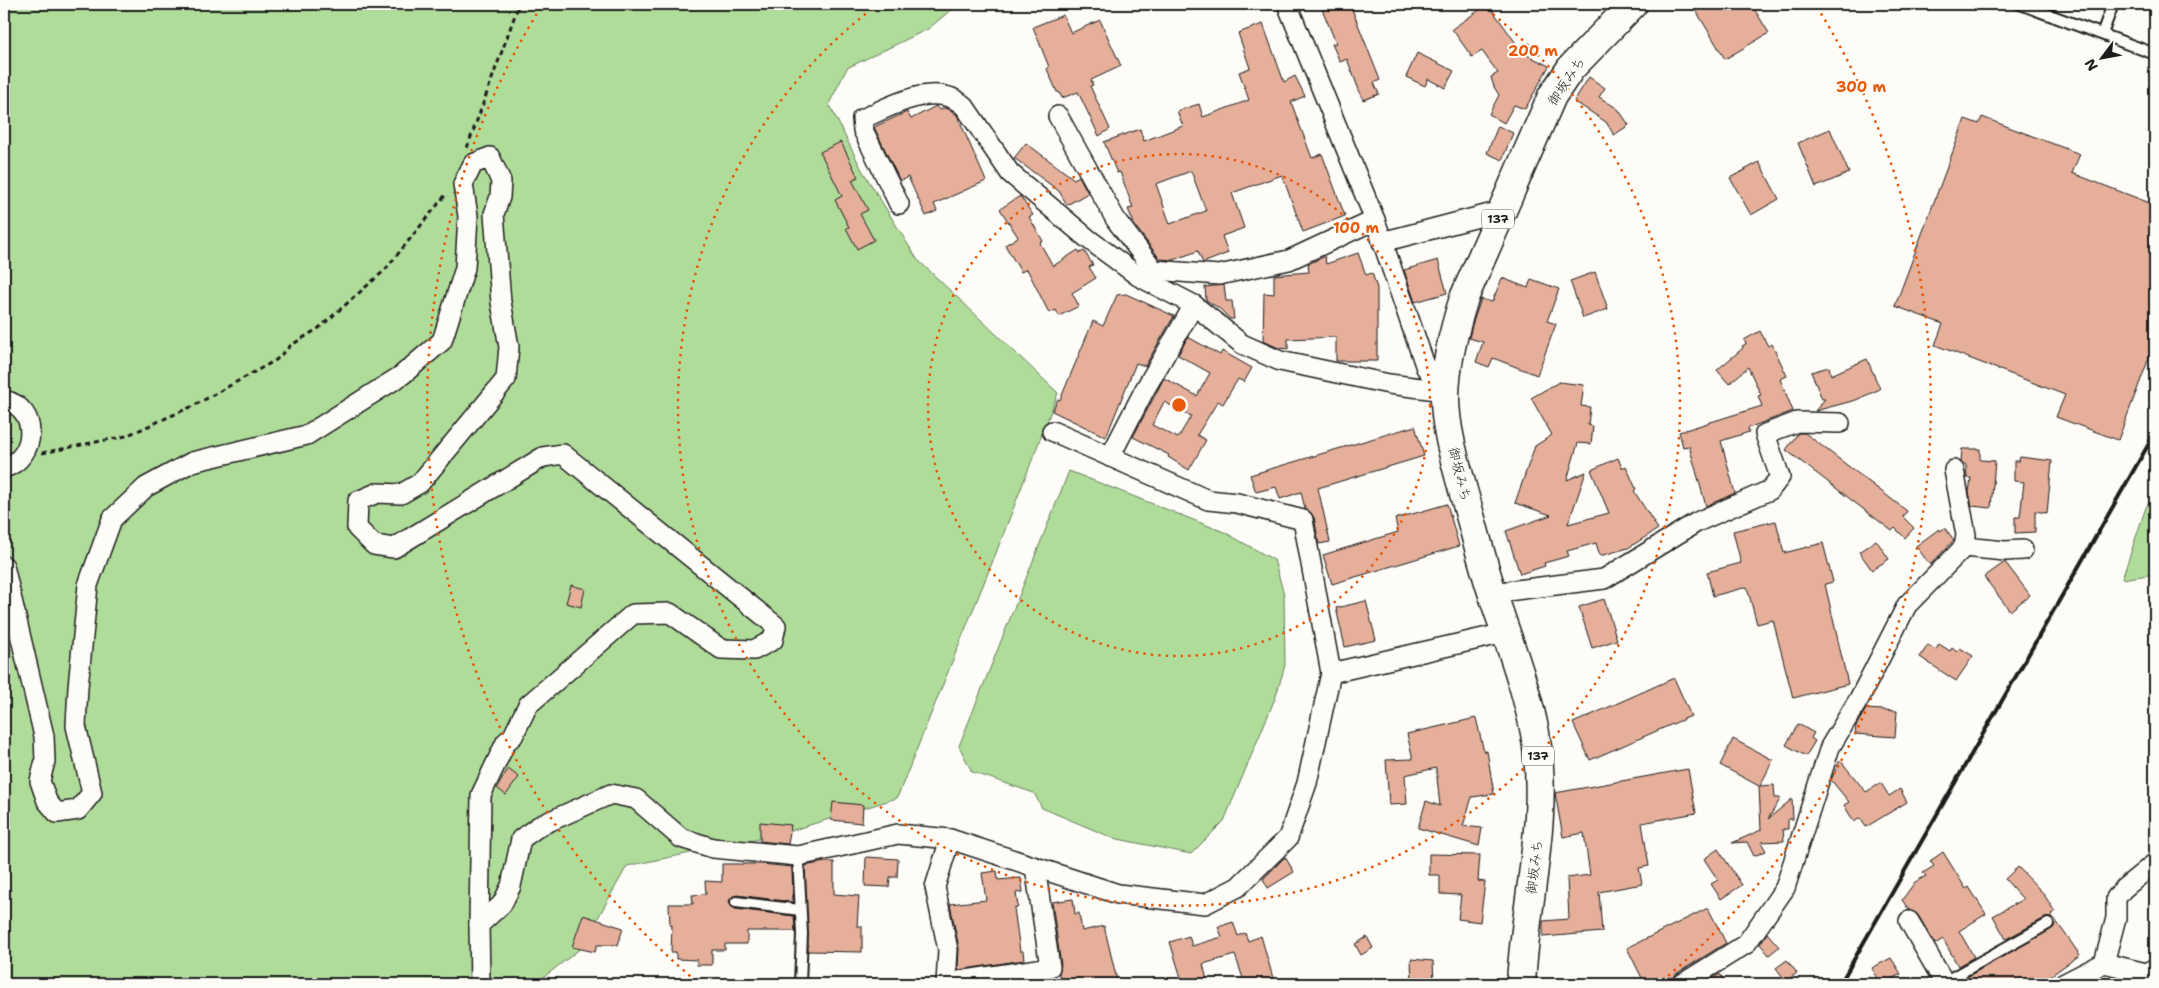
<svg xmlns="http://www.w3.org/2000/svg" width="2159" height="988" font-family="'Shantell Sans','Klee One',sans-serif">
  <rect width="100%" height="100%" fill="#fdfcf7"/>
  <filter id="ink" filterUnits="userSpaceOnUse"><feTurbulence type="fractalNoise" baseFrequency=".02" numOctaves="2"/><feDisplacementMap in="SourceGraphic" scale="10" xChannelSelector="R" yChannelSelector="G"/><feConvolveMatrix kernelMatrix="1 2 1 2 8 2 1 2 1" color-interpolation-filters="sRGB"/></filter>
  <g filter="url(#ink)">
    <g fill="#b0dc9a" stroke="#667c5b">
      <polygon points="4,4 958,4 928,29 847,68 829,104 862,170 917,259 1058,393 996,553 897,798 774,836 627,866 581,948 535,984 4,984"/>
      <polygon points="1069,471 1224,532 1274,560 1284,594 1285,665 1276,696 1224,821 1191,854 1113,838 1042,808 1034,793 972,772 959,746"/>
      <polygon points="2155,488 2155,574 2122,579 2145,510"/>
    </g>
    <g fill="#e5af9a" stroke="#1c1c1c" fill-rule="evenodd">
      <polygon points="1320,4 1350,4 1380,80 1374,83 1379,94 1363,100 1347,59 1340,62 1332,44 1336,43"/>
      <polygon points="1488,4 1523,53 1549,66 1525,109 1514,105 1504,123 1489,114 1499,95 1494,87 1491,77 1498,73 1482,51 1472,57 1452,29"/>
      <polygon points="1692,4 1733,4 1736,9 1744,4 1751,4 1769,33 1725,59"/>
      <polygon points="1063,15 1071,33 1100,20 1121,66 1091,80 1093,85 1090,86 1110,129 1099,136 1078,92 1062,98 1059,92 1057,92 1047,69 1049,67 1033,27"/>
      <path d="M1263,24L1284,82L1295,76L1305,96L1291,102L1312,158L1322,154L1345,216L1303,232L1282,175L1232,193L1244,228L1222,236L1228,253L1203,263L1198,251L1173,260L1160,259L1135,226L1128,209L1133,208L1120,172L1117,173L1104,142L1140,129L1144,141L1183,126L1177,111L1199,104L1203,117L1249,100L1239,72L1250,68L1238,33ZM1191,171L1206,211L1170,224L1156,184Z"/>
      <polygon points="1417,53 1454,71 1445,88 1428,79 1425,86 1406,77"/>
      <polygon points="1589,77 1605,88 1599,97 1618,109 1629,125 1614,135 1606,122 1574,101"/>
      <polygon points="936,106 939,110 943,108 949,109 957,115 986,181 934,204 937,211 926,216 908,177 900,181 874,127 907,112 911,119"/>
      <polygon points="1982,117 2080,154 2072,173 2155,205 2155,342 2118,440 2056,417 2065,395 1935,345 1943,324 1895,306 1965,119 1979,124"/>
      <polygon points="1498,126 1513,133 1502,160 1487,153"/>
      <polygon points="1830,129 1849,173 1816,187 1798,143"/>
      <polygon points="841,142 858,177 852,180 868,210 860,214 874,240 857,249 846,228 849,227 835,200 842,196 820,152"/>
      <polygon points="1026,143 1074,179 1079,176 1088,193 1067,205 1059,191 1014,158"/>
      <polygon points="1759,162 1779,199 1751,215 1730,178"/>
      <polygon points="1020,196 1033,215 1029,217 1043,241 1040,243 1053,266 1078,250 1080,253 1084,251 1093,265 1089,267 1096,278 1072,293 1079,306 1059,316 1056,310 1049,313 1027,269 1021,272 1005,245 1018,237 1000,209"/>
      <polygon points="1358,253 1366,275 1372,273 1377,288 1377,361 1336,361 1336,337 1288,339 1288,349 1279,348 1263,341 1264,293 1274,294 1274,275 1309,272 1308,264 1323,257 1325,257 1326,264"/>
      <polygon points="1438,260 1447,293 1415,302 1404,270"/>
      <polygon points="1595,272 1608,309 1583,318 1570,281"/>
      <polygon points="1502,278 1528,288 1531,279 1559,289 1547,321 1556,324 1537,375 1493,358 1489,367 1476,362 1483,342 1469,338 1472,325 1481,299 1492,302"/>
      <polygon points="1224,285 1226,301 1232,301 1234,319 1230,319 1220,309 1206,300 1205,287"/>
      <polygon points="1126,294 1174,316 1145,366 1136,363 1106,437 1052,411 1058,399 1060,400 1093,321 1103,326 1117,295"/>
      <polygon points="1760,331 1768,346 1772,344 1787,376 1780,379 1793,411 1748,428 1749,432 1721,441 1735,493 1706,506 1689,446 1683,447 1679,432 1762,406 1758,396 1761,395 1748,367 1729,384 1717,370 1743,348 1742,346 1746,344 1744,340"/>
      <path d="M1188,337L1220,355L1222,351L1252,368L1244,382L1238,379L1223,404L1218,401L1197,435L1206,440L1189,470L1168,457L1169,455L1133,437L1164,378L1197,396L1210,373L1178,355ZM1164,402L1191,416L1178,438L1152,425Z"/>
      <polygon points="1867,359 1880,389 1856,400 1815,411 1825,399 1822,399 1811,372 1829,367 1831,375"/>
      <polygon points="1559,382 1584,385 1581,406 1590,407 1588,425 1593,426 1591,444 1578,443 1567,480 1586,472 1568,524 1609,513 1591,470 1618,458 1622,468 1626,466 1636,489 1634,491 1658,529 1628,548 1600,556 1596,543 1567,551 1569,556 1544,563 1545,566 1520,574 1506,531 1551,515 1515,503 1535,446 1552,435 1531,398"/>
      <polygon points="1415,426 1424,456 1318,488 1330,542 1319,544 1314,517 1305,509 1301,492 1280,499 1276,487 1256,492 1250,475"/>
      <polygon points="1798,433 1805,433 1907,511 1903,517 1914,528 1905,538 1895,528 1892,531 1786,450"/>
      <polygon points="1962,449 1980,449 1980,460 1995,461 1991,508 1972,506 1969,492 1971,478 1967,478 1966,465 1961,462"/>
      <polygon points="2020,457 2052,461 2047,513 2035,511 2035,532 2015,533 2015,517 2020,517 2024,482 2014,481 2014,461 2019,461"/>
      <polygon points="1447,504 1459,546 1332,584 1323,555 1398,532 1395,519"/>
      <polygon points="1776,521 1784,553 1823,543 1833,582 1825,584 1848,684 1793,698 1773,620 1757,624 1747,587 1713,596 1707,572 1741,563 1733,531"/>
      <polygon points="1945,528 1954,540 1930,565 1916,546 1939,529 1940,531"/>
      <polygon points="1876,540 1889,559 1872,570 1859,552"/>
      <polygon points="2005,562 2030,595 2010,611 1984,577"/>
      <polygon points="571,585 585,589 581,607 566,603"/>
      <polygon points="1604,599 1617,640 1592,648 1579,607"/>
      <polygon points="1366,601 1376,640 1345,647 1336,608"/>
      <polygon points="1939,644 1950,651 1952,648 1957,652 1960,648 1973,656 1956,681 1920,657 1928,645 1936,650"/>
      <polygon points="1674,678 1691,716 1590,760 1573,723"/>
      <polygon points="1866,709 1897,711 1895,737 1855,734 1856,726"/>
      <polygon points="1476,718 1484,752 1487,751 1494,794 1472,797 1463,826 1482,828 1479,846 1418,828 1426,801 1440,806 1436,768 1405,775 1407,804 1389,805 1386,760 1413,759 1407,734"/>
      <polygon points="1798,724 1814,733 1811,738 1815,741 1806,756 1786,745"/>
      <polygon points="1733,739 1773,760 1760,786 1774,785 1775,798 1781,798 1768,819 1792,799 1793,819 1788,819 1788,829 1783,829 1784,841 1761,842 1766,851 1754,856 1747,842 1732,843 1761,830 1759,786 1720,765"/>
      <polygon points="1840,760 1866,792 1881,783 1889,796 1900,789 1907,802 1866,827 1860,818 1854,822 1844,805 1849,802 1831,780"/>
      <polygon points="508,769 519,777 506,795 497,788"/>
      <polygon points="1688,769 1696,813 1642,823 1649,866 1639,868 1642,884 1599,892 1602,932 1543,937 1543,921 1569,919 1567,878 1590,875 1584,833 1563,837 1555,793"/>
      <polygon points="833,802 863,805 862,823 831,820"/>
      <polygon points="760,822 791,825 788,844 760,841"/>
      <polygon points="1718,849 1742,885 1721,899 1711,884 1718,880 1704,859"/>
      <polygon points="1943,852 1966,889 1969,887 1986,914 1959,931 1974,957 1958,966 1943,939 1935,944 1918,915 1909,910 1902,900 1915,882 1926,876 1923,873 1934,866 1930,861"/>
      <polygon points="1429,854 1480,855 1478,881 1485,882 1480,922 1458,919 1461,895 1440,894 1440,875 1429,875"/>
      <polygon points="866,857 898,859 897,877 890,877 889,887 865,886"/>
      <polygon points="1285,857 1294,872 1268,888 1263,879"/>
      <polygon points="825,862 834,862 834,894 859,896 857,926 862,926 862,952 808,951 805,866"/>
      <polygon points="722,864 761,864 792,867 793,902 737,895 731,898 729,902 735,909 794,916 795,931 747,931 747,944 725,944 725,950 712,950 712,965 697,965 697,960 676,959 676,952 671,952 672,925 670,926 669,904 693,904 692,895 706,894 705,881 722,882"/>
      <polygon points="2018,867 2043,893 2055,912 2051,914 2080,955 2039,984 1969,984 1965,978 2054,927 2052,918 2045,918 2006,939 1993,916 2023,899 2005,879"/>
      <polygon points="997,871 998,880 1021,878 1023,892 1016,893 1018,907 1014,908 1020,951 1023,951 1024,960 958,970 959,948 950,904 986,900 982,873"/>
      <polygon points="1073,899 1075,914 1079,913 1082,931 1104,926 1118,984 1061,984 1059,973 1061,965 1052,902"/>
      <polygon points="1708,908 1726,943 1676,974 1671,984 1645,984 1627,948"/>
      <polygon points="583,915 623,928 618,945 597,945 595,952 572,947"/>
      <polygon points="1233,922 1238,936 1245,933 1248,941 1261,936 1273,978 1253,984 1245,984 1235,955 1203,964 1208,984 1183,984 1170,942 1189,936 1192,946 1222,937 1218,927"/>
      <polygon points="1767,933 1779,947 1769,955 1760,944"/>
      <polygon points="1367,937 1373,948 1361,955 1355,944"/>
      <polygon points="1891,958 1901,974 1881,984 1872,968"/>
      <polygon points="1411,959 1433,961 1434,984 1412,984"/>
      <polygon points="1787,960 1797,973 1786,981 1776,968"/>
      <polygon points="1720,974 1726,984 1703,984"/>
    </g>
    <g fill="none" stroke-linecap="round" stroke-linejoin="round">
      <g stroke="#1c1c1c" stroke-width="14">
        <g id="service">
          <polyline points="2020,4 2155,54"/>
          <polyline points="2102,34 2113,4"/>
          <polyline points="798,856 802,934 800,984"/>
          <polyline points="736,902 800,910"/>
          <polyline points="1944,982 2048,924"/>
        </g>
      </g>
      <g stroke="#1c1c1c" stroke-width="22">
        <g id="minor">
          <polyline points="1058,116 1116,220 1154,270 1219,275 1289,260 1375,220"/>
          <path d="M899,204L863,130L862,119C891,106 937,79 965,107L1010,173L1087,238L1138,276L1194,305L1242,344L1280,361L1389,384L1445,391L1426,368L1375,220L1287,4"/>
          <polyline points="1382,242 1501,211"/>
          <path d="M4,400C40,408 37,458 4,468"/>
          <polyline points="1052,431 1208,500 1237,503 1303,520 1331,673"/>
          <polyline points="1110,457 1145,389 1194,305"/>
          <polyline points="1954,470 1966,535 1964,547"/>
          <polyline points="4,566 44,736 45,761 40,781 47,801 57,813 78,810 92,793 76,726 78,687 88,585 112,519 146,487 192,462 307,435 402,375 442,341 465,268 468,216 463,184 473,164 490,157 501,181 500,197 494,214 501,302 509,347 506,379 420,483 401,494 377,493 358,501 357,528 374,545 394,548 543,457 563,454 776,626 773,640 754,650 721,649 670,613 633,614 528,705 513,736 506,742 481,795 479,925"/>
          <polyline points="1492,593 1604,579 1697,522 1770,490 1780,477 1765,434 1797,422 1840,423"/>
          <polyline points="1909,921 1945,984"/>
          <polyline points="2104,963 2116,918 2116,898 2123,889 2155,863"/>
          <polyline points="946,983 1050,967 1035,867"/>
          <polyline points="480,984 479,925 502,904 511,886 521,839 539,826 611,794 636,799 681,838 713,848 798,856 898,834 950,839 1118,894 1205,904 1238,887 1288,838 1307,783 1331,673 1505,633"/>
          <polyline points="946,984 948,950 935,887 950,839"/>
          <polyline points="1682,984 1746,944 1785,888 1830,747 1859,699 1907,605 1964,547 2005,551 2023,550"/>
          <polyline points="2063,984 2104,963 2146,973 2155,968"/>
        </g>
      </g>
      <g stroke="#1c1c1c" stroke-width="31">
        <path id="trunk" d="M1521,984C1525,900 1550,817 1535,733C1526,686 1508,640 1493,595C1482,562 1474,528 1464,494C1456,464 1445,429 1445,398C1445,364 1454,330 1464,298L1552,96L1571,68L1633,4"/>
      </g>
      <g stroke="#1c1c1c" stroke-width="3" stroke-dasharray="5 4" stroke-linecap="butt">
        <polyline points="467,148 519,4"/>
        <polyline points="42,453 126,436 193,406 276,360 290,346 319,328 385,270 447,193"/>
      </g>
      <use href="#service" stroke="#fdfcf7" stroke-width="10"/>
      <use href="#minor" stroke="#fdfcf7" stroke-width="19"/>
      <use href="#trunk" stroke="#fdfcf7" stroke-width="28"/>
      <polyline stroke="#1c1c1c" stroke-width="4" points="1840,984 2155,433"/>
    </g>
  </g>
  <g fill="none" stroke="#e8590c" stroke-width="2.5" stroke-dasharray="2.5 5">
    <circle cx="1179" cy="405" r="251"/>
    <path d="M1481 5A501 501 0 1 1 877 5"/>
    <path d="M696 981A752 752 0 0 1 541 7M1817 7A752 752 0 0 1 1662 981"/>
  </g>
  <g text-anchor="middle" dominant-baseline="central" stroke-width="4" stroke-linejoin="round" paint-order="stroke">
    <g fill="#fdfcf7" stroke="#605f5e" stroke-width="1">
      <rect x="1482" y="209.5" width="32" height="19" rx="4"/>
      <rect x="1522" y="746.5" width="32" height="19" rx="4"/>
    </g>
    <g font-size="12" font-weight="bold" fill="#1c1c1c">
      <text x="1498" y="219">137</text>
      <text x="1538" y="756">137</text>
    </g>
    <g font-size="14" fill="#1c1c1c" stroke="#fdfcf7">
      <text transform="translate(1566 81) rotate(-56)">御坂みち</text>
      <text transform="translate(1460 474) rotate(76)">御坂みち</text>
      <text transform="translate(1534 867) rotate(-83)">御坂みち</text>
    </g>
  </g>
  <circle cx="1179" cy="405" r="8" fill="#e8590c" stroke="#fdfcf7" stroke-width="2.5"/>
  <g font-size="15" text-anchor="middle" font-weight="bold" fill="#e8590c" stroke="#fdfcf7" stroke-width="4" stroke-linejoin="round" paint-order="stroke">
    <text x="1533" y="56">200 m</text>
    <text x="1861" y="92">300 m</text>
    <text x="1356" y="233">100 m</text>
  </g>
  <rect width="2159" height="988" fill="none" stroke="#fdfcf7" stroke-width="20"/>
  <rect x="10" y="10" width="2139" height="968" fill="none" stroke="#1c1c1c" stroke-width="2" filter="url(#ink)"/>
  <g transform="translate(2102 58) rotate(238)" stroke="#fdfcf7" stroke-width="4" paint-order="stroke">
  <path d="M0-4L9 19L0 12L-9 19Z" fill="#1c1c1c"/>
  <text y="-8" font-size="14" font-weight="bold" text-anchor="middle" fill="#1c1c1c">N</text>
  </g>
</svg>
